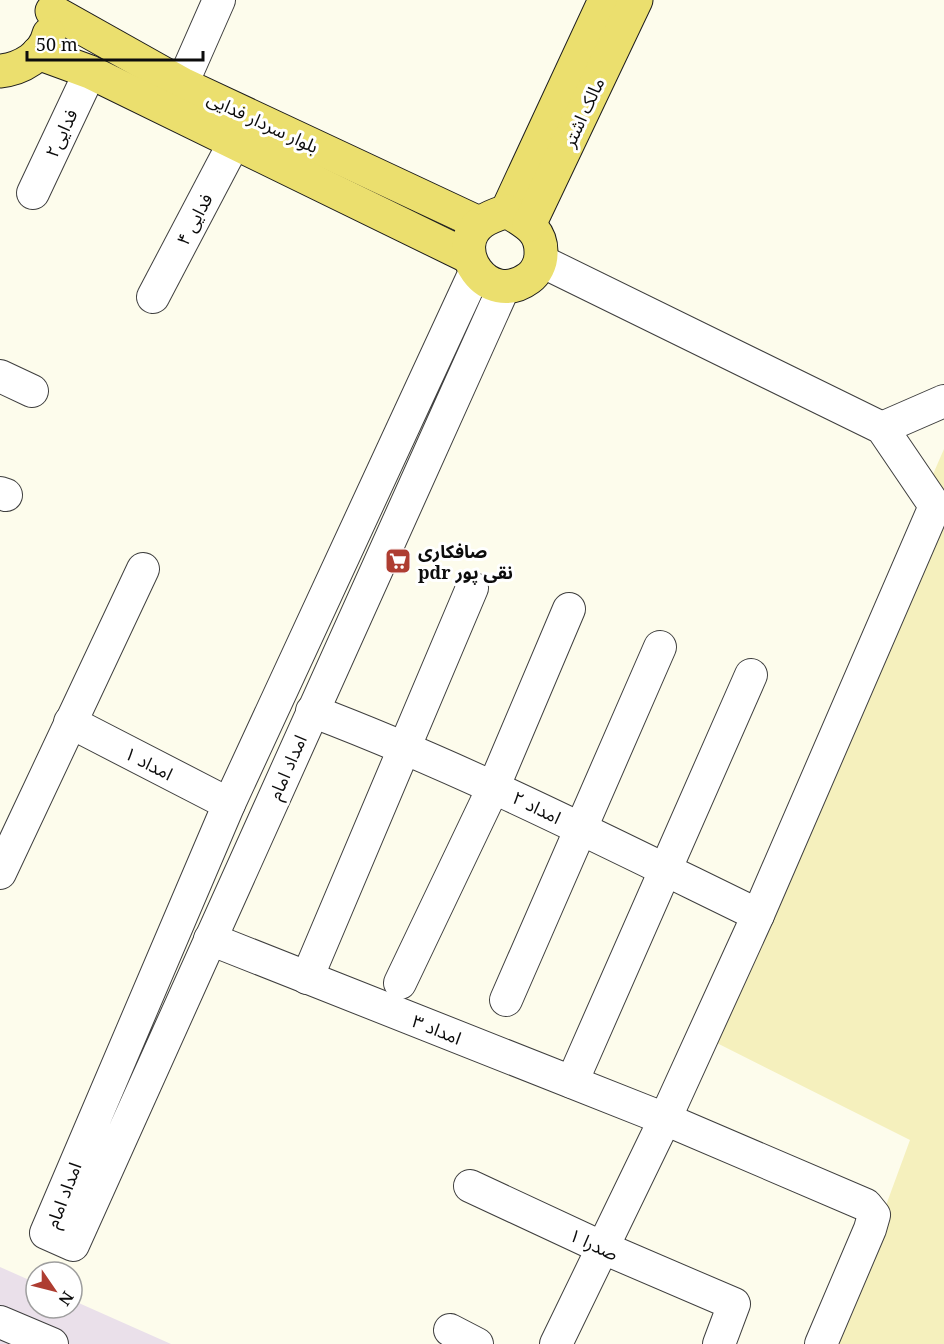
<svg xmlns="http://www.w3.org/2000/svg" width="944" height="1344" font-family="'Noto Serif','Noto Sans Arabic',serif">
  <rect width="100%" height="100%" fill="#fdfcec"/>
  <polygon fill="#eae0ea" points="0,1267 36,1283 36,1308 72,1308 72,1300 171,1344 0,1344"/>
  <polygon fill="#f5f0bd" points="944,449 944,1344 835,1344 910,1140 691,1030"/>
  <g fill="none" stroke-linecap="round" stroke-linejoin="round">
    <g stroke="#3f3f3f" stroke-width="34">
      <g id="minor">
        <polyline points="182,84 219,0"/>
        <polyline points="33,193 90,72"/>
        <polyline points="541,261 882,428 935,506 758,915 665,1119 556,1344"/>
        <polyline points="475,272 229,804 46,1233 73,1245 504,287"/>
        <polyline points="153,297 235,141"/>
        <polyline points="0,376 32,391"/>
        <polyline points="882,428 944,401"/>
        <polyline points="0,493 6,495"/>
        <path d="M312,711C465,769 610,843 758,915"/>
        <polyline points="70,722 229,804"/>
        <polyline points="0,873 143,569"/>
        <polyline points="210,939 665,1119 866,1205 874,1215 870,1229 821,1344"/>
        <polyline points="307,978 472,588"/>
        <polyline points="400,983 494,786 569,609"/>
        <polyline points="506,1000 660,647"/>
        <polyline points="572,1082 751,675"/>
        <polyline points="470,1186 601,1247 734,1304 719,1344"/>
        <polyline points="0,1322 52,1344"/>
        <polyline points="450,1330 477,1344"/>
      </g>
    </g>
    <g stroke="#1d1d1d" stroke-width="35">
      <g id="major">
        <polyline points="52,11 182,84 479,223"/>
        <polyline points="38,53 90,72 469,257"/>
        <path d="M0,71C21,69 44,56 49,34"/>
        <polyline points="507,211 605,0"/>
        <path d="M507,211C526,223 542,230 541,254C541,263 536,273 529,278C487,309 447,247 482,222C489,217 498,214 507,211Z"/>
        <polyline points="529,225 636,0"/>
      </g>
    </g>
    <use href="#minor" stroke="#fff" stroke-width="32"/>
    <use href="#major" stroke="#ebdf6e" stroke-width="33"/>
  </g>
  <defs>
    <g id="supermarket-square" transform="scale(1.35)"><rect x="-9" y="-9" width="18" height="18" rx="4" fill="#ae3d31" stroke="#fff"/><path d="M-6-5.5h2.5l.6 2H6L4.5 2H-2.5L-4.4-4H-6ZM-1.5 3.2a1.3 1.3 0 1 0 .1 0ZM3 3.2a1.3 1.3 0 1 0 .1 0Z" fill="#fff"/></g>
  </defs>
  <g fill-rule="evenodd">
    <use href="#supermarket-square" x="398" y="561"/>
  </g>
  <g text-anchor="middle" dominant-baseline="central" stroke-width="6" stroke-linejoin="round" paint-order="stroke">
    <g font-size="18" fill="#0c0c0c" stroke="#fff">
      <text transform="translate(583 112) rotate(-65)">مالک اشتر</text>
      <text transform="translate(263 122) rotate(25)">بلوار سردار فدایی</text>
      <text transform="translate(61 133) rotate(-65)">فدایی۲</text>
      <text transform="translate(194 219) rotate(-62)">فدایی ۴</text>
      <text transform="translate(149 763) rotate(27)">امداد ۱</text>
      <text transform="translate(287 767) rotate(-66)">امداد امام</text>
      <text transform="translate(537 807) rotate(26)">امداد ۲</text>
      <text transform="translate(437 1029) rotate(22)">امداد ۳</text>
      <text transform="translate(63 1195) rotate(-69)">امداد امام</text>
      <text transform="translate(594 1244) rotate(25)">صدرا ۱</text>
    </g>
    <g font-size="18" font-weight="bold" fill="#0c0c0c" stroke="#fff" text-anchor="start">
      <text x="418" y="551">صافکاری<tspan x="418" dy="21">pdr نقی پور</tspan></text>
    </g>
  </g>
  <g transform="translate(54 1290) rotate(125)"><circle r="28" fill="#ffffff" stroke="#9e9e9e" stroke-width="1.5"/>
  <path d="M0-4.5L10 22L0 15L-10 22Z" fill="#ae3d31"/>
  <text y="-9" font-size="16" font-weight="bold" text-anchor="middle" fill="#0c0c0c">N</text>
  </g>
  <path d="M27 51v9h176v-9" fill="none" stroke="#0c0c0c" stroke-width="3"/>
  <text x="36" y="51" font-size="18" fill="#0c0c0c" stroke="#ffffff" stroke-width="4.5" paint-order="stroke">50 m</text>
</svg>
